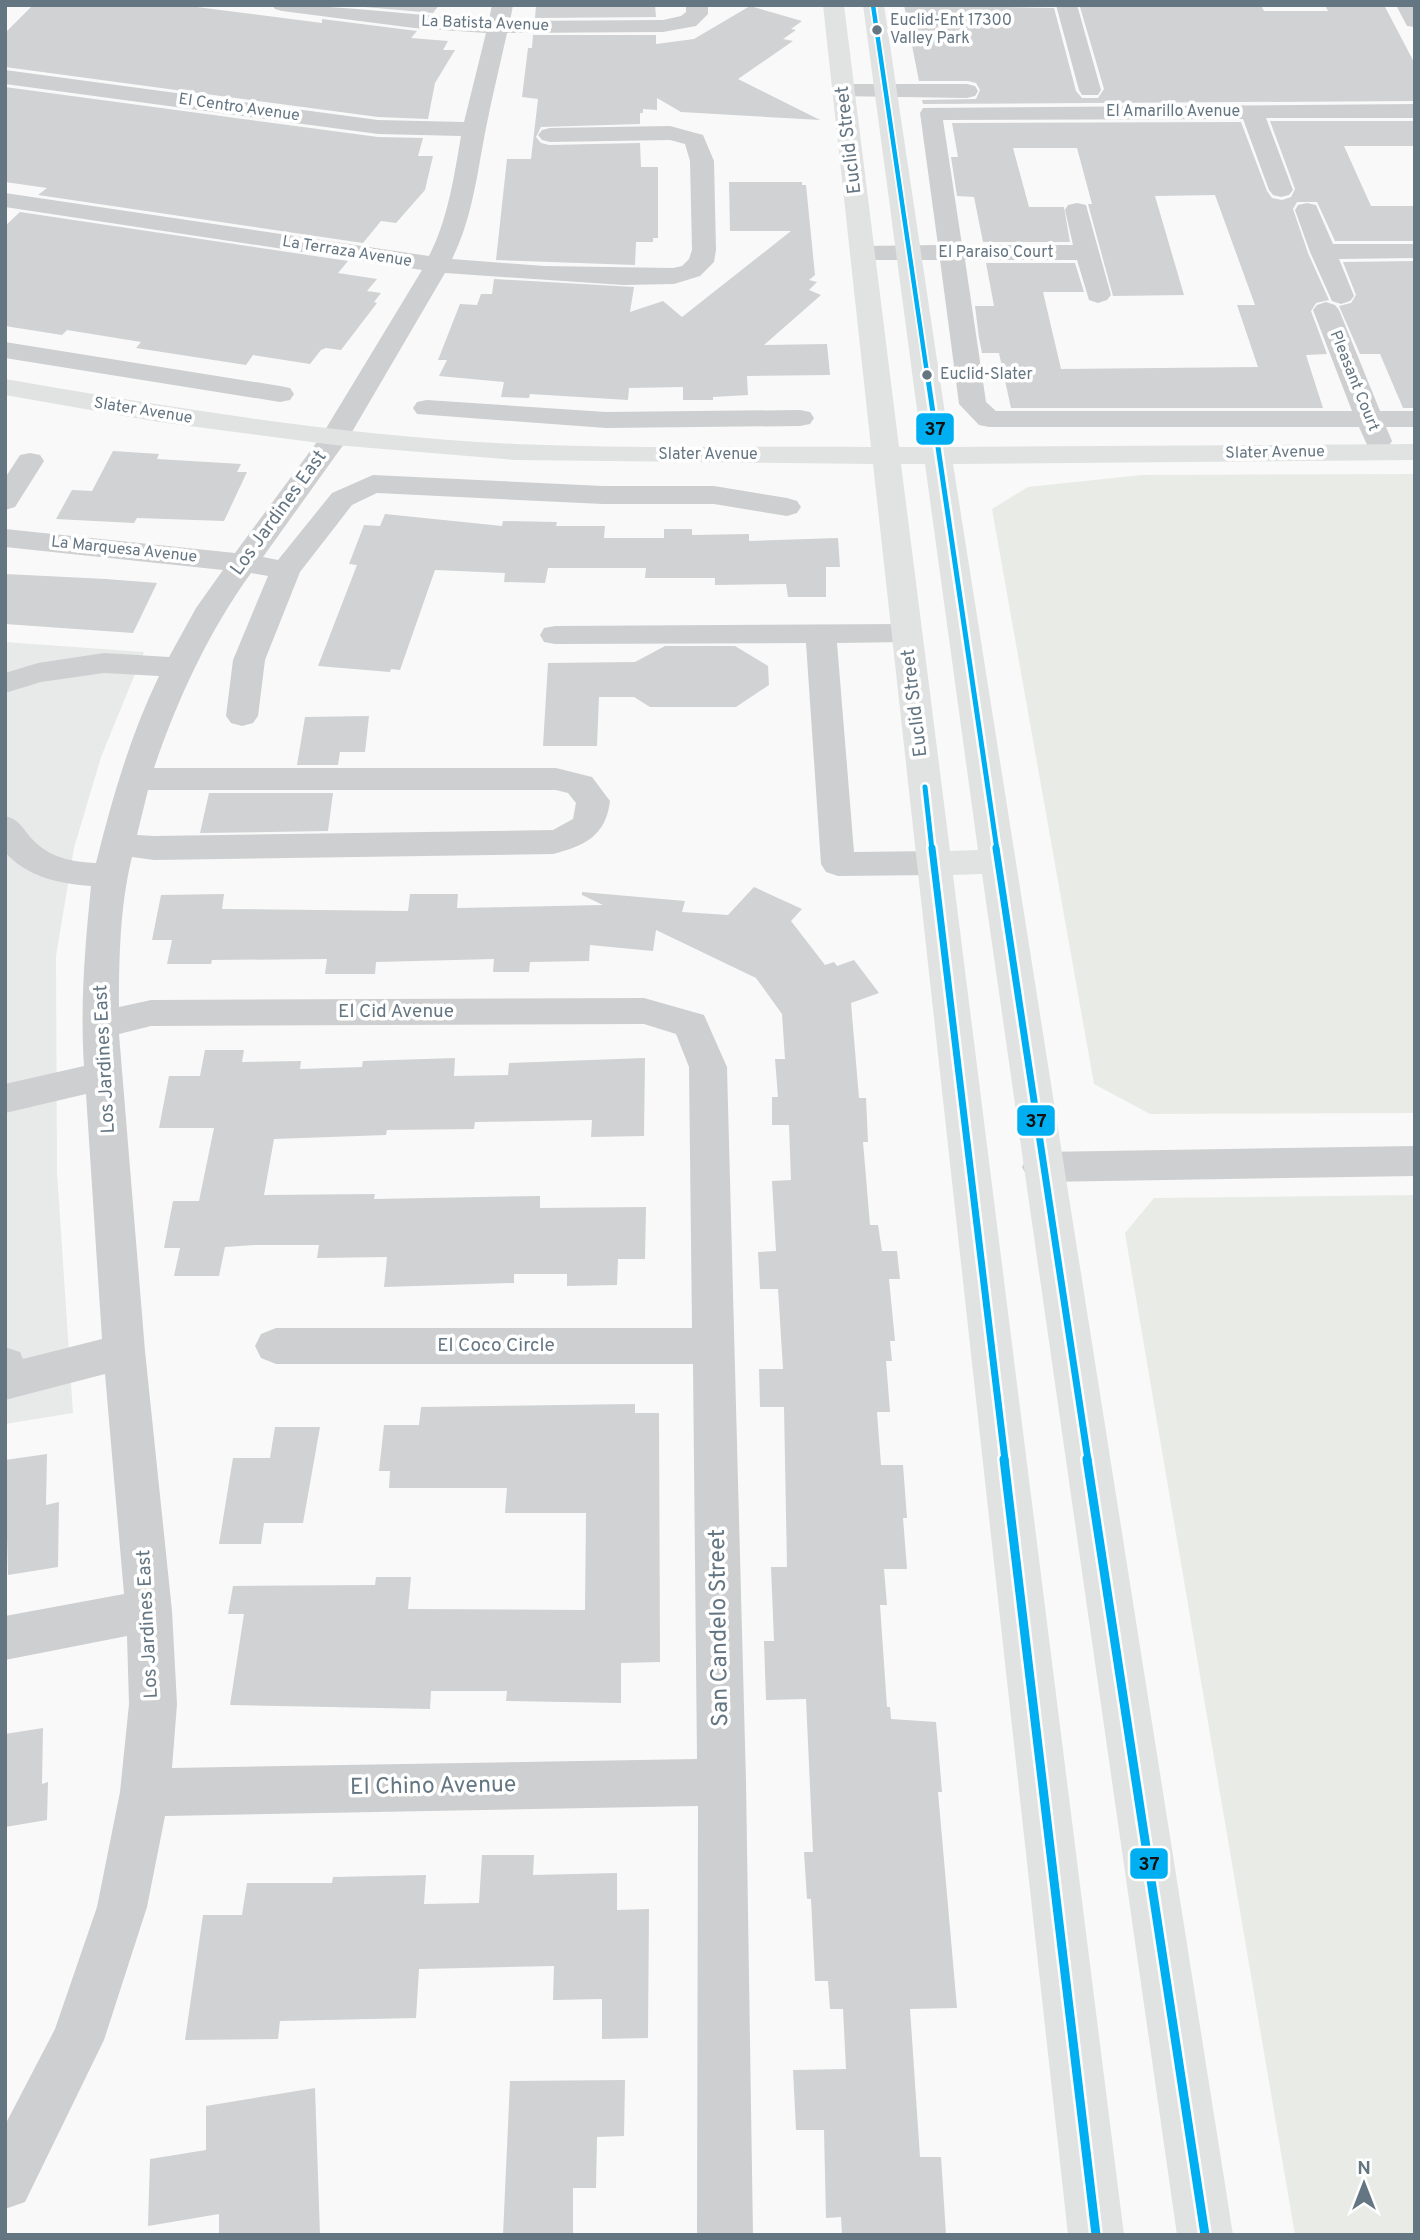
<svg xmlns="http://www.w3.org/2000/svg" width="1420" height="2240" font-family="Overpass,sans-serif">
  <rect width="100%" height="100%" fill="#f9f9f9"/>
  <polygon fill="#e8e9e9" points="5,642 144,652 101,757 74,848 56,956 57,1172 73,1413 5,1424"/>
  <g fill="#e8ebe6">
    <polygon points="1415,474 1415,1113 1150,1114 1094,1084 992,509 1028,487 1142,475"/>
    <polygon points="1415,1195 1415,2235 1295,2235 1125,1233 1154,1198"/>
  </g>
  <g fill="#d0d2d3">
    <polygon points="33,5 181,5 322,23 322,19 417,31 411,38 448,41 443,50 455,50 435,83 428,119 378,117 5,67 5,33"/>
    <polygon points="342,5 439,5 433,13"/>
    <polygon points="536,5 655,5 656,17 535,18"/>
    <polygon points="904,5 1054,8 1076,91 1082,98 1098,98 1104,89 1080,7 1261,5 1264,11 1328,11 1325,5 1384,5 1415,64 1415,101 923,104 922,100 976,99 980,90 976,83 968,81 919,81"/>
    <polygon points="750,6 802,21 791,29 796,30 783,39 793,41 738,79 820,120 681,112 657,98 657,110 643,109 643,113 640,113 640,124 541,127 536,137 541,143 549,145 640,143 641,167 658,167 658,238 653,238 653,242 636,242 635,265 496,260 507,159 531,159 538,99 522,97 528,48 532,48 533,35 656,35 656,44 694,39"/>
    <polygon points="5,87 378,137 423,138 418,156 433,156 425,190 396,223 381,221 363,243 38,195 47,188 5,182"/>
    <polygon points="1270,121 1415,121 1415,146 1344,146 1371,206 1415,206 1415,241 1335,241 1317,202 1297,202 1293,209 1308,253 1329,300 1316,303 1311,311 1327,354 1306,355 1323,408 1011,408 999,353 982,353 979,338 975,306 994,306 986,263 1075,263 1084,292 1043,292 1061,369 1258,367 1237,305 1255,305 1215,195 1155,196 1184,295 1113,296 1088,204 1092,204 1077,148 1013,148 1029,207 1064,207 1070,242 983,242 974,197 957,196 951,157 958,157 952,123 1241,122 1267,191 1272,198 1282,200 1291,197 1295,189"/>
    <polygon points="729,182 802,182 802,185 806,185 815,275 809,280 817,282 809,290 821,295 764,345 827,344 830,375 747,376 748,395 713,397 713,400 683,400 683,387 629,388 628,400 530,394 529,398 501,397 504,382 439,376 447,360 438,360 460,304 477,305 481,294 492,294 494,279 634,287 630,312 663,301 682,317 791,231 730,231"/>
    <polygon points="20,212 348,261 338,273 377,279 367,291 381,293 374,302 377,303 341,350 326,348 321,350 310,364 253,355 246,365 136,348 141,342 67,330 62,335 5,326 5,226"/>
    <polygon points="1415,261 1415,408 1403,408 1380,354 1360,354 1339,306 1351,303 1356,295 1343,262"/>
    <polygon points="113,451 159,454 157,459 241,464 237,472 247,472 224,521 137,518 134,523 56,519 72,490 92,491"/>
    <polygon points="385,514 502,526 503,521 557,522 556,526 605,526 604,538 664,538 664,529 692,529 692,535 749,534 749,541 838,538 840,567 826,567 826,597 788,597 786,584 715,585 715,578 645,578 646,568 548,568 545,583 504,582 505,573 435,570 400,670 391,669 390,672 318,666 357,565 349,564 364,525 380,526"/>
    <polygon points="5,574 106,579 157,583 133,633 5,624"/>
    <polygon points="665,646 735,646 768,666 769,685 736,707 650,707 634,697 599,697 597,746 543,746 548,663 635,662"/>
    <polygon points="369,716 365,752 340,752 338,765 297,765 305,717"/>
    <polygon points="209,793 333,793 328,831 200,833"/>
    <polygon points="754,887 802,909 791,921 825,965 834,962 837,966 854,960 879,993 851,1003 859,1098 866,1098 868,1142 863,1142 870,1225 878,1225 882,1251 897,1251 900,1279 889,1279 895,1341 890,1341 892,1361 886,1361 890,1412 877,1412 881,1465 903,1465 907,1518 903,1518 907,1569 884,1569 887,1605 880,1605 887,1707 890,1707 891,1719 936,1722 942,1792 938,1792 957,2008 910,2009 920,2157 941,2157 946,2235 842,2235 841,2217 826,2218 824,2130 796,2130 793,2070 846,2069 843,2009 830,2009 828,1981 815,1981 811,1899 807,1899 804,1852 813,1852 806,1699 766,1700 764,1641 774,1641 771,1567 787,1567 784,1407 760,1407 759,1369 783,1369 778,1289 760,1289 758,1252 776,1251 772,1181 791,1180 789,1125 772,1125 772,1097 778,1097 775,1059 785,1059 782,1014 756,978 656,930 653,951 590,945 589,961 530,962 529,972 493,972 494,959 376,962 375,974 325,974 327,959 212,960 211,964 167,964 172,940 152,940 161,895 224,894 222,909 408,911 410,894 458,894 457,908 603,905 582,895 582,892 685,901 682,912 728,915"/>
    <polygon points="205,1050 244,1050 242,1062 301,1061 300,1069 362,1067 363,1061 455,1058 454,1076 508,1075 509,1063 645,1058 644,1136 591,1137 592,1120 475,1122 474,1129 387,1130 386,1135 274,1139 264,1195 375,1194 374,1199 540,1196 540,1208 646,1207 645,1259 618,1259 617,1285 567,1286 567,1274 514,1274 514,1283 384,1287 387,1257 317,1258 319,1245 255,1245 225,1247 219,1276 174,1276 180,1248 164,1248 173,1201 199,1201 214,1128 159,1128 169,1076 200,1076"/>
    <polygon points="635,1404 635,1413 659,1413 660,1662 621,1663 621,1703 506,1701 507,1691 431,1691 430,1709 230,1705 244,1614 228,1614 233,1586 375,1585 376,1577 411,1577 408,1609 585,1610 586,1513 505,1513 507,1488 389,1488 390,1471 379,1471 384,1425 419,1425 421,1407"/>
    <polygon points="275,1427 320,1427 303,1523 264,1523 261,1544 219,1544 233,1458 270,1458"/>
    <polygon points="47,1454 46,1505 59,1502 58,1567 8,1575 5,1460"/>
    <polygon points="43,1728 42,1784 48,1782 47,1820 5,1827 5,1734"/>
    <polygon points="482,1855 534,1855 533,1875 617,1873 617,1910 649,1909 648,2038 602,2039 602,1999 553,2000 554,1966 419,1969 416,2018 280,2021 278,2039 185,2040 203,1915 242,1915 247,1883 332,1883 333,1877 426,1875 424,1904 479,1903"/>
    <polygon points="625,2080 624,2136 597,2137 596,2188 573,2188 573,2235 503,2235 510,2081"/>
    <polygon points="315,2088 320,2235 219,2235 219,2214 148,2226 150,2159 206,2150 206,2106"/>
  </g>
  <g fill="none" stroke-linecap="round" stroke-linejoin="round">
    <g fill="#cecfd0" fill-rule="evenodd">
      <path d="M272,5C345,5 416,16 489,20L492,5H513L510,21L663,20L681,16L686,12V5H708V14L696,26L663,32L507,33C500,65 492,97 486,128C477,173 473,217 452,259L544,266L673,268L682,266L689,259L692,250L690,161L685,144L670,140L550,142L542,140L538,135L542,130L550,128L670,126L703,135L714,161L716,250L714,262L700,276L674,284L623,285L445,273L349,437L263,557L278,560L332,493L373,475L603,486H714L787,498L797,501L801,507L797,513L787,516L714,504H603L377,493L352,505L300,572L265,660L258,716L253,723L242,726L231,723L226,716L233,660L268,576L251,573C208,633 178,698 154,768H556L592,777L610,801C606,836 584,846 553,854L154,860L132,857C120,905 119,958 119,1007L151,1000L644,998L704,1015L727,1067L746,1782L753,2235H697L698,1806L165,1816L147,1907L104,2040L25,2202L5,2209V2125L55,2029L97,1907L120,1792L129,1704L127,1636L5,1660V1616L124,1594L105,1374L5,1400V1347L20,1352L23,1359L102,1339L86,1094L5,1113V1084L84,1066C80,1005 85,947 91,886C61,884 26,877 5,852V816C21,820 23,830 34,841C51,858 73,862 96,863C112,799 130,736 159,676L104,673L41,682L5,693V673L38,663L104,653L169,657L196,608L223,570L5,547V529L235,553L322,435L422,270L5,207V193L429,256C448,219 454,177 461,136L378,134L5,84V70L378,120L464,122L486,33L414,28L282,11L275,9ZM148,790H556L568,793L576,803L573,819L553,830L154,836L137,835ZM644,1024L676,1034L689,1067L692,1328H276L261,1334L255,1346L261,1358L276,1364H693L697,1759L172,1768L177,1704L172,1611L145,1351L119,1034L151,1026Z"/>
      <polygon points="1056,5 1077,5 1101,90 1098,95 1082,95 1079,90"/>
      <polygon points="1396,5 1415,5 1415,27 1407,26"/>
      <polygon points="843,84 967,84 975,86 978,91 975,96 967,98 835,96 832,91 835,86"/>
      <polygon points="1415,104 1415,118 1266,118 1293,190 1289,195 1281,197 1273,195 1269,190 1243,119 943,120 962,245 1073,245 1065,210 1068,205 1077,203 1086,205 1111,295 1107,300 1098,303 1089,300 1077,260 965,260 986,402 996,411 1352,411 1313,310 1317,305 1326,302 1335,305 1339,310 1380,411 1415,411 1415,427 1386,427 1392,441 1388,447 1378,449 1368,447 1359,427 989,427 979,425 959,404 940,260 862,260 853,258 850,253 853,248 862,246 938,245 920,113 923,108"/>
      <polygon points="1307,203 1316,205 1333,244 1415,244 1415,258 1339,259 1354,296 1350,301 1341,304 1332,301 1310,252 1295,210 1298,205"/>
      <polygon points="5,342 280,386 290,388 294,394 290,400 280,402 5,358"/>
      <polygon points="427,400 606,412 800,410 810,412 814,418 810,424 800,426 606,428 417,414 413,408 417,402"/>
      <polygon points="30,453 40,455 44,461 15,507 5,510 5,478 20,455"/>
      <polygon points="907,624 918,626 922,633 918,640 907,642 837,643 854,852 934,851 946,855 951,863 946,871 934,875 838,876 826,872 821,864 806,643 555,644 544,642 540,635 544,628 555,626"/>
      <polygon points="1415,1146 1415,1176 1042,1182 1028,1178 1022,1167 1028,1156 1042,1152"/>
    </g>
    <path fill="#e1e2e2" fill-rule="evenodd" d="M823,5H844L899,447H922L863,5H884L950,447L1415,444V460L953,464L1233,2235H1177L982,874L953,875L1124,2235H1068L873,464L515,460L335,445L159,422L5,395V379C174,408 344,436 516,444C634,449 753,446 871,447ZM901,464H925L978,850L950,851Z"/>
    <g stroke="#fff" stroke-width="8">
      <polyline id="bus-1-far3" points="873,5 927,373"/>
    </g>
    <g stroke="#fff" stroke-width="10">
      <g id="bus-1-far2">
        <polyline points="927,372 997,850"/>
        <polyline points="925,787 932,850"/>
      </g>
    </g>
    <g stroke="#fff" stroke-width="12">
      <g id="bus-1-far1">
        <polyline points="932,848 1005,1460"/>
        <polyline points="996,848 1088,1460"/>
      </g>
    </g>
    <g stroke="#fff" stroke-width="14">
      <g id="bus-1">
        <polyline points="1004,1459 1096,2235"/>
        <polyline points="1087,1459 1205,2235"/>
      </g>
    </g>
    <use href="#bus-1-far3" stroke="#00aff2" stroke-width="4.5"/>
    <use href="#bus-1-far2" stroke="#00aff2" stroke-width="5"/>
    <use href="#bus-1-far1" stroke="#00aff2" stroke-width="7"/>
    <use href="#bus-1" stroke="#00aff2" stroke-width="9"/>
  </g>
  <g fill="#657683" stroke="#fff" stroke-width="2.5">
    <circle cx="877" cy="30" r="6"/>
    <circle cx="927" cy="375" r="6"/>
  </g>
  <g text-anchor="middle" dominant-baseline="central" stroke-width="7" stroke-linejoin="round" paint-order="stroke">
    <g font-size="16" fill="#657683" stroke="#fff" text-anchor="start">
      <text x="890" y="21">Euclid-Ent 17300<tspan x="890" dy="18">Valley Park</tspan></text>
      <text x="940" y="375">Euclid-Slater</text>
    </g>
    <g font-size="16" fill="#657683" stroke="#fff">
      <text transform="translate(485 24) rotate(2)">La Batista Avenue</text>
      <text transform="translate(239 108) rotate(8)">El Centro Avenue</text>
      <text x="1173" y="112">El Amarillo Avenue</text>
      <text transform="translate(347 252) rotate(9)">La Terraza Avenue</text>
      <text x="996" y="253">El Paraiso Court</text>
      <text transform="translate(1354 381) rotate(68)">Pleasant Court</text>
      <text transform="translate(143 411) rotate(9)">Slater Avenue</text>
      <text transform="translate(1275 453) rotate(-1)">Slater Avenue</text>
      <text x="708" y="455">Slater Avenue</text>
      <text transform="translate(124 550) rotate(6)">La Marquesa Avenue</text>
    </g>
    <g font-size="19" fill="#657683" stroke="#fff">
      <text transform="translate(849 140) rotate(-97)">Euclid Street</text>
      <text transform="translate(279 513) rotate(-54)">Los Jardines East</text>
      <text transform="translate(915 703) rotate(-97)">Euclid Street</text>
      <text x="396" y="1012">El Cid Avenue</text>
      <text transform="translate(105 1059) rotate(-93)">Los Jardines East</text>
      <text x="496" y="1346">El Coco Circle</text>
      <text transform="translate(148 1624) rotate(-93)">Los Jardines East</text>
    </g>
    <g font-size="23" fill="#657683" stroke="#fff">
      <text transform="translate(720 1628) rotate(-91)">San Candelo Street</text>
      <text transform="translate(433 1787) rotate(-1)">El Chino Avenue</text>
    </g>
  </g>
  <g stroke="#fff" stroke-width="2.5">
    <rect x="915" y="412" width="40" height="34" rx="7" fill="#00aff2"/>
    <rect x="1016" y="1104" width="40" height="33" rx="7" fill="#00aff2"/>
    <rect x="1129" y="1847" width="40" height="33" rx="7" fill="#00aff2"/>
  </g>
  <g font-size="19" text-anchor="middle" font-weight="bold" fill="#111">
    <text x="935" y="435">37</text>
    <text x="1036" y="1127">37</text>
    <text x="1149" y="1870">37</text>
  </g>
  <rect width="1420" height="2240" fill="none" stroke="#657683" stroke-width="14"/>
  <g transform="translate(1364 2184)" stroke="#ffffff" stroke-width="5" paint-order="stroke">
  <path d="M0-5L12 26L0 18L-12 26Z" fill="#657683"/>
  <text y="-10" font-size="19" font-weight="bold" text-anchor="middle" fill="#657683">N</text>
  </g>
</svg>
